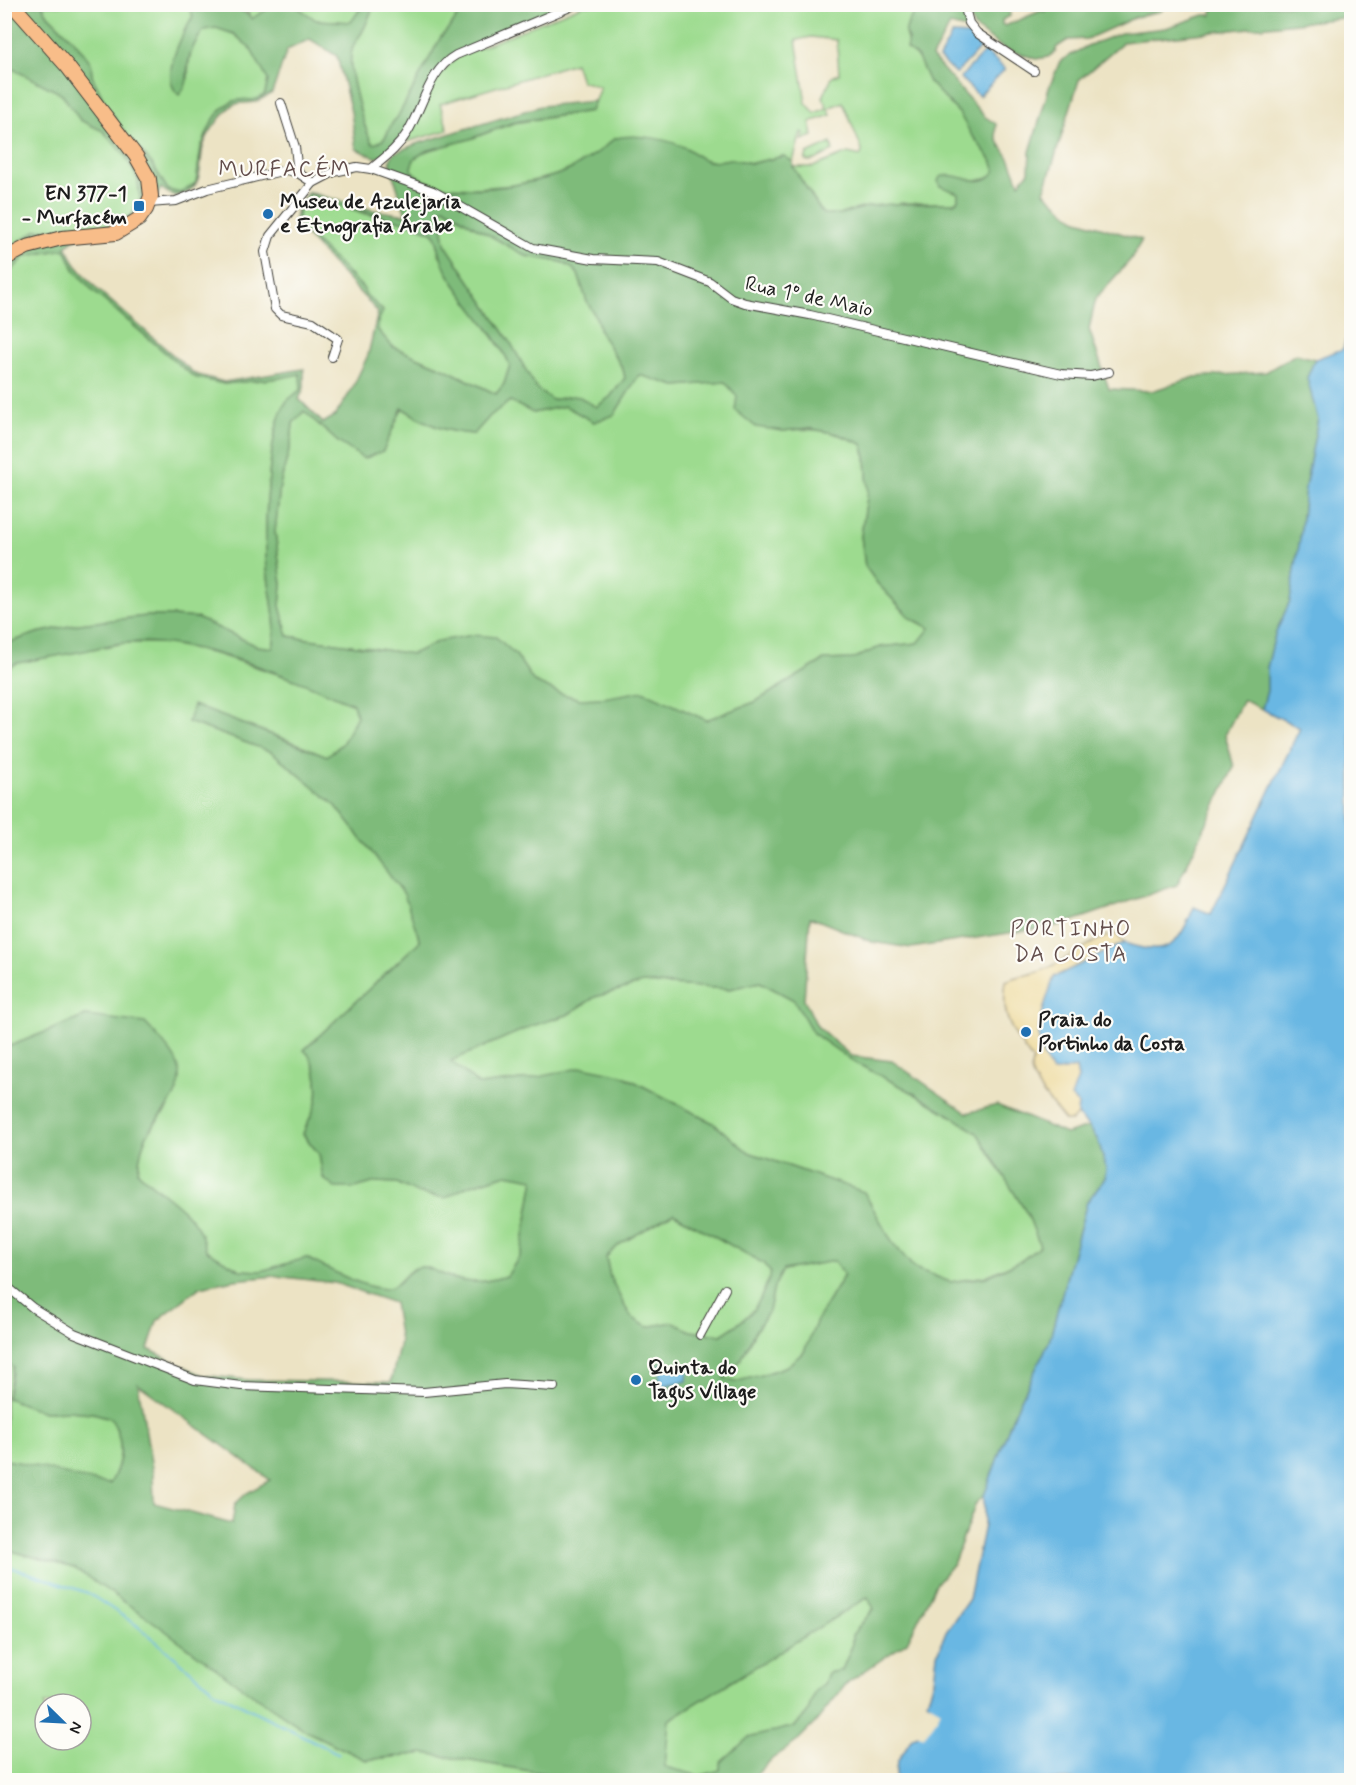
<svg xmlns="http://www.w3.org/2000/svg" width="1356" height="1785" font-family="Mynerve,sans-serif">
  <rect width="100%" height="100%" fill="#fdfcf7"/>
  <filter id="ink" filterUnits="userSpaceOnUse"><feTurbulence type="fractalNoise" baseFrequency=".0167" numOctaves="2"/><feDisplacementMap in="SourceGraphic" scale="12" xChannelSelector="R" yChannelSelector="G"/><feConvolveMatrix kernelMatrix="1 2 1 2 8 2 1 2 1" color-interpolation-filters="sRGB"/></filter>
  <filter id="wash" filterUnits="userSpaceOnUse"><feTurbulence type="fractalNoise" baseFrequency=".008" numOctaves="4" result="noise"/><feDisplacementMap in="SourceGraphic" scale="24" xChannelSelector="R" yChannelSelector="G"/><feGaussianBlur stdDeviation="1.35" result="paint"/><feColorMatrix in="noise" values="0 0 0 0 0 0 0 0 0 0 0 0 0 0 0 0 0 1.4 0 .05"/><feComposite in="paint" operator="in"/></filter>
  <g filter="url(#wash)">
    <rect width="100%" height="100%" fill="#ece3c4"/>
    <g fill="#9ddb8f" stroke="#5c7c56" stroke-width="1.5" fill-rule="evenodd">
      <path d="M915,4V13L909,20L905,33L910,51L919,59L929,82L959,113L993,162L996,170C987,186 973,177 959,180C953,181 946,184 940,186L958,192V200L954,203H902L859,209L840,214L823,215L793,167H813L848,153L861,156L862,150L843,102L828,108L831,115L810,122L813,136L802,140L804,133L801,132L793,162L784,156L752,163L731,159L715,162L702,159L689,150H602L571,169L554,176L514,185L477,188L450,187L431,183L423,180L412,171V164L415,158L426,151L470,139L514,123L591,111L600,87L581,81L575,63L440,104L448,130L406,142L437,77L457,57L583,5ZM811,37L837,40L839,74L832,77L823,97L827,108L815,113L806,103L796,40Z"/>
      <path d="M42,5H182L188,7L193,16L184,31L188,79C188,58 191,46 204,30L217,28L234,34L250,48L268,80L265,94L256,100H237L226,106L201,146L196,183L180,193L168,190L152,164L125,133L107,107L92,76L91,63L76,43L48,15Z"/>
      <polygon points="235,5 276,5 252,19 247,11"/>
      <polygon points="294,5 363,5 352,22 316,20"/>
      <path d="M374,5H464L454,22L441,37L397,118C385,126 392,140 373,144C364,130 348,71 351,55C352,46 356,41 361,34C366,26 370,14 374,5Z"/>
      <polygon points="4,61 7,66 62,94 80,120 103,131 125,155 138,180 140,199 133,213 118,225 37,230 5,251"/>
      <path d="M831,143L833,151C824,154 814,164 805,160L807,154Z"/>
      <path d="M311,194L365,214L405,221L434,233L437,241L439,254L505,355L510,365L504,384L496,394L443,368L393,347L378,330V321L383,311L366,295L363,288C352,279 303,233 299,223C294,211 302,201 311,194Z"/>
      <path d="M444,207L476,227L526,256L562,262L572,268L578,274L587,302L597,319L600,332L623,369L625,378L610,397L596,407C572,396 579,394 552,400L543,395L536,388L509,340L445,244L440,212Z"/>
      <path d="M65,249L74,269L93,291L194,377L224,384L280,378L300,373L301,389C297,393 291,397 287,401C268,425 265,524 266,556C267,587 279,618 273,648L257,646L197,618L171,616H147L79,624L37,633L5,644L4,277L26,256Z"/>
      <path d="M639,374L676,386L725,382L737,396L783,431C816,427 832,431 862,444L866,457L868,491L861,536L865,566L877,583L910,618L931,629L918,643L880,647L853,659L824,660L755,702L706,720L688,712L603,698L580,699L559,693L534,682L516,655L439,641L412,654L288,636L280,606L282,584L275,532L280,485L291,443L293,423L304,411L338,442L383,451L402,408C428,424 442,432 474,434L490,416L510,401L533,413L565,406L594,422L614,415Z"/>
      <path d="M125,643H167L219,655L305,683L353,704L357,716L342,744L327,756L296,743L194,706L188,722L272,752L336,806L405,894L420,941L304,1050C316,1060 319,1084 317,1099C315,1111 307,1123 303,1134L319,1154L323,1178L355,1188L376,1182L397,1183L417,1193L445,1197L468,1186L507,1174L534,1179L521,1254L508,1276C483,1283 468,1285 444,1275C438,1273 429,1267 422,1267C407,1267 404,1281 392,1287C377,1296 323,1266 306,1258L261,1271L240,1270L206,1250C204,1244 202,1237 200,1232C186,1206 158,1192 138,1172C139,1141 150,1129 169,1107L86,1016L5,1048V669L17,663Z"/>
      <polygon points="760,982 794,1000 813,1033 854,1062 908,1090 955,1118 978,1134 1028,1215 1040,1246 1022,1260 986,1276 950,1282 914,1268 892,1242 864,1192 748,1152 713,1123 622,1075 530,1079 479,1085 450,1061 532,1025 567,1015 595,997 643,983 729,989"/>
      <path d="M673,1213L763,1263L771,1273C758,1309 753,1315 721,1335L690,1331L673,1322L647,1327L631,1317L623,1303L610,1277L606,1257L620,1244Z"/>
      <polygon points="834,1261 844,1275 818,1318 804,1352 787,1366 765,1374 735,1382 724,1378 741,1360 754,1333 769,1311 774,1287 783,1270"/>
      <path d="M5,1361L13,1366L7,1398L44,1412L69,1411L93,1413L111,1418C125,1442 122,1461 110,1485C74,1479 41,1465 5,1460Z"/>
      <path d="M4,1549L74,1568L151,1620L237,1684L308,1732L366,1760L425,1753L582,1780H5ZM45,1704H81V1740H45Z"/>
      <polygon points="868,1597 874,1608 852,1635 852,1646 842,1670 828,1673 824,1684 815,1691 807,1714 795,1726 748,1739 721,1763 721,1770 700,1776 664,1767 668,1720"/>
    </g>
    <g fill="#7ebb7a" stroke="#4d6c4b" stroke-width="1.5" fill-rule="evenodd">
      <path d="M5,5H42L48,15L76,43L91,63L92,76L107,107L125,133L152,164L168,190L180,193L196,183C199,156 206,113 234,101C247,96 251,105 265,94L268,80L250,48L234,34L216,28L204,30C195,41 190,51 188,64C186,80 190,82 179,95C158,78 182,35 193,16L188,7L182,5C206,5 237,0 252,19C258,13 266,12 273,5H294L316,20L351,22L363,5H374C370,14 366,26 361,34C356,41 352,46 351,55C348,71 364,131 373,144C392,140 386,126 397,118L441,37L454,22L464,5H571L449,56L406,132L386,153L377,158L356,149L351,112L337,56L310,39L287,50L272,93C266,96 261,100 255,102C246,104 236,101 229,108C219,118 207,134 203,147C199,164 204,183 186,193C176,198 170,195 161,188L145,217L73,240L66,246L76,265L97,289L195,374L224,382L304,369V388L299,399L323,423L335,416L351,391L368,355L378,312L303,232L295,219L297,208L308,192L373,210L406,215L391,168L390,160L394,153L416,144L541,106L594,101L591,111L514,122L470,139L426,151L415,158L412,164V171C441,202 536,186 571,169C581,163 592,157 602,149C606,146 611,140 616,138C637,133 669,139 688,149C693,152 697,157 703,159C712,164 720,160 730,159C737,159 745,163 752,163C762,162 774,158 784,156L793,162V167L823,214H840L870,206L891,204L954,203L958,200V193L940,186L938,181L940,177C958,170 983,193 995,170L993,162L971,134L959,113L929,82L917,56L906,49L908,39L905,33L909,20L915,13V5H961L970,30L950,25L932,57L984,116L996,124C994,142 1002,145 1010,160C1013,167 1016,175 1019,183L1029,172L1030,152L1049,88L1060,61L1087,46L1121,33L1166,28L1204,15H1212V9L1207,5H1351V16L1342,18L1123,42L1079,80L1044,192L1075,219L1142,240L1131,259L1096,298L1089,329L1109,389L1152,391L1195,377L1266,372L1296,354L1315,359L1307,378L1318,419L1305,488L1300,539L1290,601L1275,635L1267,668V691L1262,709L1243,700L1225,735L1234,767L1177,885L1061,925L911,948L872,942L810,917L804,999L817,1026L851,1056L892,1061L967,1113L997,1105L1066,1134L1089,1127L1098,1140L1106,1168L1105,1178L1087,1202L1049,1342L1013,1416L984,1496L976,1503L954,1562L936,1584L907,1642L847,1683L815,1723L795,1743L772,1759L753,1778L743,1780H582L425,1753L366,1760L308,1732L237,1684L151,1620L74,1568L5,1549V1460C41,1465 74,1479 110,1484C123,1461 125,1442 111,1418L93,1413L69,1411L44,1412L7,1398L13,1367L4,1361L5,1048L86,1016L145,1023C154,1033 173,1052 177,1063C189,1089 164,1109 151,1128C142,1142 139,1156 138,1172C158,1192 186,1206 200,1232C202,1237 204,1244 206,1250L240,1270L261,1271L306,1258C323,1266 376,1296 392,1287C404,1281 407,1268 422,1267C429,1267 438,1272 444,1275C468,1285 483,1283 507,1276L521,1254L534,1179L507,1174L468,1186L445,1198L417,1193L397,1183L376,1182L355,1188H335L323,1178L319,1154L303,1134C307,1123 315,1110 317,1099C319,1084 316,1059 304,1050L420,941L404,894L336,806L272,752L188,722L193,705L327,756L342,744L357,716L353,704C291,677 193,636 125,643C111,644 98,648 84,651C62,655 39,659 17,663L5,669V644L37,633L79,624L147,616H171L197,618L257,646L273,648C279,618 267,587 266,556C265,524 268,426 287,401C291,397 297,393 301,389L300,374L280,378L224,384L194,377L93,291L74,269L65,249L26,256L5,277V251L37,230L118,225L133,213L140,199L138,180L125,155L103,131L80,120L62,94L7,66L4,61ZM310,194C350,214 395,214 434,233C440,246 440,260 447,272C466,304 495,331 510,365L504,384L496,394L443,368L393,347L378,330V321L383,311L366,295L363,288L308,234L299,224L298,215L299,207ZM444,207L475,227L526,256L562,262L572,268L578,274L587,302L597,319L600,332L623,369L625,378L610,397L596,407L580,397L572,396L552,400L536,388L509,340L445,244L440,212ZM639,375L676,386L725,382L737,396L735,410L756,427L783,431L808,428L838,434L862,444L866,457L868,491L861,536L865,566L877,583L911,618L930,628L918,643L880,647L853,659L824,660L755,702L706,720L643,691L603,698L580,699L559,693L534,682L516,655L496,637L473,635L439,641L412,654L288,636L280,606L282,584L275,532L280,485L291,443L293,423L304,411L338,442L364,459L383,451L402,408C428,424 442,432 474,434L490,416L510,401L533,413L565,406L594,422L614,415ZM760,982L794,1000L813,1033L854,1062L908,1090L955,1118L978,1134L1028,1215L1040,1246L1022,1260L986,1277L950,1282L914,1268L892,1242L864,1192L748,1152L713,1123L622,1075L583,1067L530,1079L479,1085L451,1061L532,1026L567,1015L595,997L643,983L729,989ZM673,1213L763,1263L771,1273C758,1309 753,1315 721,1335L690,1331L673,1322L647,1327L631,1317L623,1303L610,1277L606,1257L620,1244ZM834,1261L844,1275L818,1318L804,1352L787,1366L765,1374L735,1382L724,1378L741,1360L754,1333L769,1311L774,1287L783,1270ZM276,1276L335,1283L394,1303L400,1342L391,1382L248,1380L202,1375L148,1349L157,1321L200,1287L234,1280ZM138,1384L270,1480L247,1493L235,1504L232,1524L154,1503L153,1474ZM868,1597L874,1609L852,1635V1646L842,1670L828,1673L824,1684L815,1691L807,1714L795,1726L748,1738L720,1763V1770L700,1776L665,1767L669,1720Z"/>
      <polygon points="966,5 1019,5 1010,10 1010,16 1002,20 1002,24 1005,26 1043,10 1045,12 1048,8 1056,5 1166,5 1161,11 1136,17 1087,39 1068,40 1057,47 1055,52 1048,57 1036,59 1003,48 974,27"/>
    </g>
    <path fill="#eeda9e" stroke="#857b5d" stroke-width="1.5" d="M1116,934L1124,943L1054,977L1039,1037L1043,1055L1052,1072L1076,1068L1078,1078L1072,1097L1078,1104L1077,1115L1072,1121H1065C1055,1106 1023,1078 1033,1061C1013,1033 1000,1018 1006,981C1017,975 1027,976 1038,972C1064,964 1091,938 1116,934Z"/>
    <g fill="#69b7e3" stroke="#426a80" stroke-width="1.5">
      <polygon points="952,34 969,35 981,47 956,74 939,58"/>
      <polygon points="985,51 1005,69 979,96 960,78"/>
      <path d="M1351,324V1780H895L897,1762L912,1738L929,1728L936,1711L927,1701L934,1681L937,1654L946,1631L969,1599L984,1525V1496L1013,1416L1049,1342L1087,1202L1105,1178L1106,1168L1098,1140L1089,1127L1077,1115L1078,1104L1071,1097L1078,1078L1076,1068L1052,1072C1046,1062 1039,1049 1039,1037C1039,1017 1048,995 1054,977L1124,943C1168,957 1177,948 1194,907L1211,914L1300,728L1262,709L1267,691V668L1275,635L1290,601L1300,539L1305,488L1318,419L1307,378L1315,359L1343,349Z"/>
      <polygon points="660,1363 688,1368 687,1381 660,1386"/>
    </g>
    <polygon fill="#ece3c4" points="927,1702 941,1710 932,1727 923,1737 918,1735 918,1731 927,1726 932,1711 926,1704"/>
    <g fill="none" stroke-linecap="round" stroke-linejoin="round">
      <polyline stroke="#69b7e3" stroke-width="2" points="4,1565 88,1593 135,1624 216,1692 339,1754"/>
    </g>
  </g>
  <g filter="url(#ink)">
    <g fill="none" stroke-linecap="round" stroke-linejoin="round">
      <g stroke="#3b3a35" stroke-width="10">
        <g id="minor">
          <polyline points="964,4 969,23 977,33 1034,71"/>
          <polyline points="281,103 295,147 298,173 313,183"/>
          <path d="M371,169C384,158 398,148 407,133C423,107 429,70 456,55L577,4"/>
          <polyline points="149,203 176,201 207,189 286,170 298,173"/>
          <polyline points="332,357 338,339 313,322 281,315 275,309 265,252 270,236 313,183 334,172 357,167 371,169 433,191 533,248 593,259 658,262 710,282 731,298 745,303 810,315 1061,374 1091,376 1109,372"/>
          <polyline points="4,1284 33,1308 74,1333 195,1380 241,1386 424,1392 505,1384 554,1387"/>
          <polyline points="700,1335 725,1289"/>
        </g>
      </g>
      <g stroke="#3b3a35" stroke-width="16">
        <polyline id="primary" points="4,259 27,247 62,238 116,233 139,219 146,209 151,196 149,179 136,156 67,66 12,4"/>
      </g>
      <use href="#minor" stroke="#fff" stroke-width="8"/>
      <use href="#primary" stroke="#f8bd89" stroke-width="14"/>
    </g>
  </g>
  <g fill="#1f6fb2" stroke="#fdfcf7" stroke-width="2">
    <rect x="133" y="200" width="12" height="12" rx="3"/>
    <circle cx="268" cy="214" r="6"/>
    <circle cx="1026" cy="1032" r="6"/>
    <circle cx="636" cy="1380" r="6"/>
  </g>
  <g text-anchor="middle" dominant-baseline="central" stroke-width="4.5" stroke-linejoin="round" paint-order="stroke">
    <g font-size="21" font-weight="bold" fill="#1c1c1c" stroke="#fdfcf7" text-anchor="start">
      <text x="127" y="194" text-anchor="end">EN 377-1<tspan x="127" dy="24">- Murfacém</tspan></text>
      <text x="280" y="202">Museu de Azulejaria<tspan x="280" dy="24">e Etnografia Árabe</tspan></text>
      <text x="1038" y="1020">Praia do<tspan x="1038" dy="24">Portinho da Costa</tspan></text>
      <text x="648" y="1368">Quinta do<tspan x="648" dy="24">Tagus Village</tspan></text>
    </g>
    <g font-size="21" fill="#1c1c1c" stroke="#fdfcf7">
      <text transform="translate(809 297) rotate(12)">Rua 1º de Maio</text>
    </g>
    <g font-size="22" letter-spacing="1.5" fill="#624d4b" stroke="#fdfcf7">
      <text x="285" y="170">MURFACÉM</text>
      <text x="1071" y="930">PORTINHO<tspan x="1071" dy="25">DA COSTA</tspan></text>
    </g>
  </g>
  <rect width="1356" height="1785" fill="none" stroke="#fdfcf7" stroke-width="24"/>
  <g transform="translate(63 1722) rotate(114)"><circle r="28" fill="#fdfcf7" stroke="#a3a29f" stroke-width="1.5"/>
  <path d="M0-4.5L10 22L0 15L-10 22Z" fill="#1f6fb2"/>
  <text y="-9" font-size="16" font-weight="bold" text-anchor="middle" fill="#1c1c1c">N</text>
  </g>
</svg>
